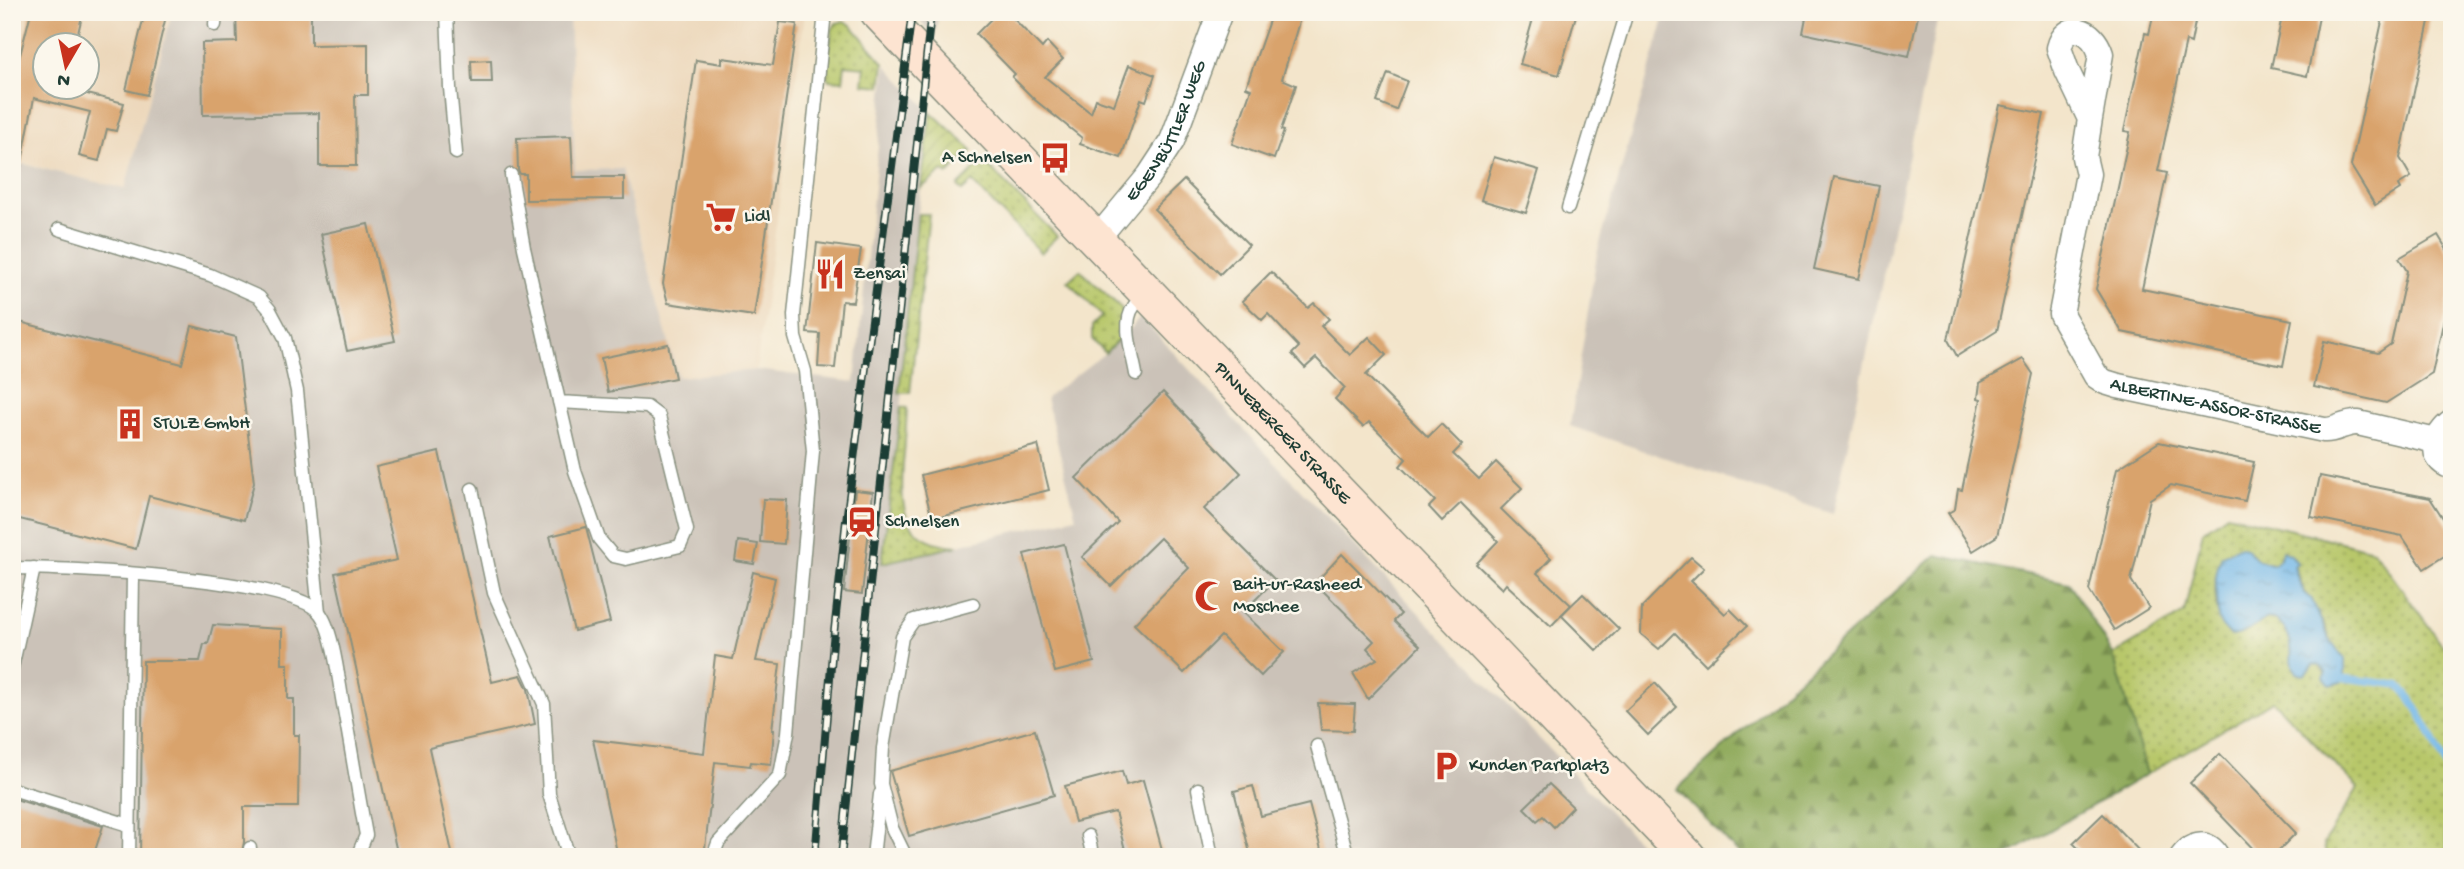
<svg xmlns="http://www.w3.org/2000/svg" width="2464" height="869" font-family="'Gochi Hand',sans-serif">
  <defs>
    <pattern id="grass-dots" width="8" height="8" patternUnits="userSpaceOnUse" patternTransform="scale(1.75)"><rect width="8" height="8" fill="#b8c76a"/><path d="M2 2h.1M6 6h.1" fill="none" stroke="#95a358" stroke-width="1.8" stroke-linecap="round"/></pattern>
    <pattern id="forest-firs" width="22" height="20" patternUnits="userSpaceOnUse" patternTransform="scale(1.75)"><rect width="22" height="20" fill="#92ac5e"/><path d="M5 1l3.5 6h-7zM16 11l3.5 6h-7z" fill="#778d4e"/></pattern>
    <pattern id="garden-furrows" width="10" height="10" patternUnits="userSpaceOnUse" patternTransform="scale(1.75)"><rect width="10" height="10" fill="#b8c76a"/><path d="M-1 1l2-2M0 10L10 0M9 11l2-2" fill="none" stroke="#95a358"/></pattern>
    <pattern id="water-ripples" width="26" height="14" patternUnits="userSpaceOnUse" patternTransform="scale(1.75)"><rect width="26" height="14" fill="#72b7e8"/><path d="M2 4q2-2 4 0t4 0M15 11q2-2 4 0t4 0" fill="none" stroke="#5d96bd"/></pattern>
  </defs>
  <rect width="100%" height="100%" fill="#fbf7ec"/>
  <filter id="ink" filterUnits="userSpaceOnUse"><feTurbulence type="fractalNoise" baseFrequency=".0143" numOctaves="2"/><feDisplacementMap in="SourceGraphic" scale="14" xChannelSelector="R" yChannelSelector="G"/><feConvolveMatrix kernelMatrix="1 2 1 2 8 2 1 2 1" color-interpolation-filters="sRGB"/></filter>
  <filter id="wash" filterUnits="userSpaceOnUse"><feTurbulence type="fractalNoise" baseFrequency=".00686" numOctaves="4" result="noise"/><feDisplacementMap in="SourceGraphic" scale="28" xChannelSelector="R" yChannelSelector="G"/><feGaussianBlur stdDeviation="1.57" result="paint"/><feColorMatrix in="noise" values="0 0 0 0 0 0 0 0 0 0 0 0 0 0 0 0 0 1.4 0 .05"/><feComposite in="paint" operator="in"/></filter>
  <g filter="url(#wash)">
    <rect width="100%" height="100%" fill="#f3e5cb"/>
    <g fill="#ecd7ba" fill-rule="evenodd">
      <path d="M12,12H172L125,190L12,160ZM46,46H88V88H46Z"/>
      <polygon points="569,12 805,12 756,370 678,377 622,169 575,170"/>
    </g>
    <g fill="#cbc2b8">
      <polygon points="172,12 569,12 575,170 622,169 678,377 756,370 855,382 886,65 931,112 918,213 929,214 910,393 903,394 901,407 907,408 882,563 1076,517 1046,398 1105,353 1141,317 1276,464 1653,857 12,857 12,161 125,189"/>
      <polygon points="913,12 939,12 935,38"/>
      <polygon points="1666,12 1939,12 1833,514 1570,426 1597,254"/>
    </g>
    <g fill="url(#grass-dots)" stroke="#6c824f" stroke-width="2" fill-rule="evenodd">
      <polygon points="844,21 851,25 884,63 881,86 863,84 865,67 845,65 843,81 829,80 826,75 832,30 836,23"/>
      <polygon points="983,161 1057,236 1041,253 972,182 962,191 958,186"/>
      <polygon points="918,214 929,214 910,393 899,393"/>
      <polygon points="1080,270 1122,309 1121,337 1105,353 1092,339 1092,326 1102,316 1068,281"/>
      <path d="M901,407L907,408C906,427 905,445 903,464C900,510 903,543 958,546L882,563Z"/>
      <path d="M2227,514L2373,550L2452,658V827L2445,830L2448,849L2452,857H2326L2324,843L2358,788L2273,701L2147,774L2113,655L2184,613L2203,531ZM2283,551L2297,563L2294,565L2305,592L2312,600L2314,608L2325,626L2335,651L2343,655L2342,682L2330,685L2321,666L2314,664L2306,671L2291,661C2293,643 2290,631 2275,619L2266,618C2255,626 2244,636 2230,636C2212,615 2212,580 2222,555L2252,553L2256,559L2274,565L2280,559Z"/>
    </g>
    <polygon fill="url(#forest-firs)" stroke="#587449" stroke-width="2" points="1936,555 2069,583 2113,655 2147,774 2004,857 1742,857 1677,789"/>
    <polygon fill="url(#garden-furrows)" stroke="#6c824f" stroke-width="2" points="931,112 972,150 948,174 943,171 921,188"/>
    <path fill="url(#water-ripples)" stroke="#487a8e" stroke-width="2" d="M2240,546L2246,548L2256,559L2274,565L2280,559L2282,551L2291,555L2297,563L2294,566C2296,574 2300,585 2304,592C2307,596 2310,596 2312,600C2321,620 2328,644 2345,658V675L2342,682L2330,685L2324,678L2326,672L2321,666L2314,664L2304,675L2297,673L2291,661C2293,643 2290,631 2275,619L2266,618C2256,626 2243,635 2231,636C2227,632 2222,628 2220,623C2217,618 2218,611 2218,606C2216,583 2213,578 2222,555Z"/>
    <g fill="none" stroke-linecap="round" stroke-linejoin="round">
      <polyline stroke="#72b7e8" stroke-width="7" points="2344,678 2399,685 2411,699 2427,726 2450,775 2452,828"/>
    </g>
    <g id="blocks">
      <g fill="#d9a36c">
        <polygon points="31,12 83,12 75,46 46,46 46,88 63,88 124,103 116,131 107,129 99,161 79,156 90,112 34,98 21,167 12,166 12,75 15,75"/>
        <polygon points="145,12 167,12 147,95 126,90"/>
        <polygon points="236,12 311,12 311,45 368,44 368,95 355,95 356,166 319,166 319,113 203,115 202,43 237,42"/>
        <polygon points="998,12 1007,12 1042,48 1047,42 1063,59 1045,77 1091,113 1096,99 1114,105 1129,65 1155,75 1146,101 1141,99 1121,158 1080,144 1082,138 1035,100 1012,77 1015,74 976,34"/>
        <polygon points="1272,12 1302,12 1282,79 1296,85 1281,130 1284,131 1274,159 1232,144 1251,89 1246,87"/>
        <polygon points="1535,12 1577,12 1559,75 1520,64"/>
        <polygon points="1807,12 1919,12 1909,56 1803,33"/>
        <polygon points="2154,12 2197,12 2191,43 2186,41 2158,171 2167,173 2142,289 2292,320 2283,366 2122,332 2096,289 2130,132 2124,131 2145,33 2149,34"/>
        <polygon points="2283,12 2320,12 2307,76 2271,68"/>
        <polygon points="2384,12 2431,12 2400,158 2411,177 2398,185 2400,189 2375,205 2351,166"/>
        <polygon points="780,22 797,24 754,316 668,303 663,284 696,60 722,64 722,58 773,65"/>
        <polygon points="491,60 492,82 472,82 471,61"/>
        <polygon points="1388,73 1407,81 1396,110 1377,102"/>
        <polygon points="2000,105 2044,114 1997,331 1957,356 1948,340"/>
        <polygon points="571,136 573,177 624,177 624,199 526,200 526,174 520,174 518,170 517,138"/>
        <polygon points="1494,157 1539,170 1526,213 1481,200"/>
        <polygon points="1834,177 1879,186 1859,279 1814,269"/>
        <polygon points="1184,180 1249,245 1220,274 1154,209"/>
        <polygon points="368,224 395,341 347,351 321,234"/>
        <polygon points="2438,235 2452,258 2452,282 2432,374 2386,403 2314,387 2324,341 2378,353 2391,344 2407,271 2399,258"/>
        <polygon points="817,243 861,249 853,302 842,301 835,368 818,367 820,334 807,333"/>
        <polygon points="1271,272 1308,308 1314,303 1329,319 1321,326 1350,355 1369,337 1386,355 1366,375 1428,437 1441,424 1462,445 1453,454 1479,479 1496,462 1522,488 1501,509 1551,558 1537,573 1571,605 1551,626 1506,584 1502,589 1476,564 1498,541 1461,503 1442,521 1429,507 1435,501 1400,466 1406,459 1369,422 1363,427 1335,399 1345,388 1316,358 1305,368 1292,354 1299,347 1268,314 1262,320 1242,301"/>
        <polygon points="12,320 182,364 192,326 236,337 254,483 244,520 149,496 136,549 12,517"/>
        <polygon points="668,344 675,378 608,392 601,358"/>
        <polygon points="2023,359 2033,374 1997,536 1973,551 1948,513 1955,509 1958,489 1962,490 1981,399 1978,398 1980,383"/>
        <polygon points="1163,392 1241,473 1204,509 1275,580 1243,612 1284,652 1261,676 1221,636 1184,673 1134,624 1189,568 1160,538 1111,586 1082,557 1118,522 1076,478"/>
        <polygon points="2159,442 2254,462 2245,501 2171,485 2150,499 2131,580 2149,608 2114,630 2089,590 2117,469"/>
        <polygon points="1038,445 1049,490 932,519 921,475"/>
        <polygon points="439,452 492,682 521,675 528,689 535,724 429,748 453,857 398,857 335,573 397,560 376,467"/>
        <polygon points="2320,476 2430,498 2452,532 2452,551 2424,569 2402,536 2311,517"/>
        <polygon points="855,490 873,492 862,594 844,592"/>
        <polygon points="763,499 787,500 784,544 760,542"/>
        <polygon points="586,527 610,622 574,631 550,536"/>
        <polygon points="738,541 758,544 754,564 735,561"/>
        <polygon points="1064,544 1094,662 1055,672 1024,554"/>
        <polygon points="1342,554 1401,614 1394,621 1420,646 1368,699 1353,673 1377,659 1367,648 1374,641 1315,583"/>
        <polygon points="1691,557 1704,568 1691,581 1725,614 1730,609 1747,626 1706,665 1675,633 1659,649 1641,634 1642,607"/>
        <polygon points="753,572 775,578 756,661 780,664 772,730 774,730 771,764 751,762 750,766 715,762 704,857 618,857 593,740 704,753 715,656 733,659"/>
        <polygon points="1583,594 1619,629 1597,651 1561,615"/>
        <polygon points="213,625 282,629 282,664 288,664 288,699 294,699 294,735 299,735 298,807 244,807 244,842 241,857 140,857 143,661 200,661 204,644 208,644"/>
        <polygon points="1655,683 1677,707 1648,735 1625,711"/>
        <polygon points="1318,703 1355,704 1353,731 1321,730"/>
        <polygon points="1035,730 1054,795 909,836 890,771"/>
        <polygon points="2220,754 2296,833 2272,857 2261,857 2190,783"/>
        <polygon points="1122,771 1126,785 1143,780 1164,857 1127,857 1115,812 1075,822 1065,786"/>
        <polygon points="1549,784 1573,807 1554,827 1543,816 1537,821 1524,808"/>
        <polygon points="1253,786 1261,816 1309,804 1323,857 1251,857 1234,791"/>
        <polygon points="12,798 103,826 93,857 12,857"/>
        <polygon points="2103,814 2115,826 2145,857 2087,857 2073,843"/>
      </g>
    </g>
  </g>
  <g filter="url(#ink)">
    <use href="#blocks" fill-opacity="0" stroke="#899180" stroke-width="2"/>
    <g fill="none" stroke-linecap="round" stroke-linejoin="round">
      <g stroke="#899180" stroke-width="15">
        <g id="lane">
          <polyline points="447,12 450,88 456,153"/>
          <polyline points="215,25 216,12"/>
          <polyline points="511,175 524,248 575,471 599,539 613,556 626,559 680,546 687,530 659,416 647,407 559,402"/>
          <polyline points="1568,208 1627,12"/>
          <polyline points="59,229 210,275 259,297 270,310 285,338 297,391 319,612"/>
          <path d="M1136,374C1133,355 1121,323 1134,306C1137,302 1143,298 1147,294"/>
          <polyline points="472,489 494,593 544,704 549,794 569,857"/>
          <path d="M12,568C65,568 289,578 319,612C333,628 339,683 343,704C351,748 358,792 366,835L357,857"/>
          <polyline points="12,668 34,568"/>
          <polyline points="1317,746 1348,857"/>
          <polyline points="12,789 129,825"/>
          <polyline points="1198,789 1212,857"/>
          <polyline points="1088,836 1093,857"/>
          <polyline points="250,848 250,857"/>
          <polyline points="129,857 133,575"/>
          <polyline points="713,857 718,843 780,775 788,733 813,451 805,371 795,337 794,315 825,12"/>
          <polyline points="873,857 880,794"/>
          <polyline points="906,857 892,828 881,784 883,748 902,637 914,620 973,604"/>
        </g>
      </g>
      <g stroke="#899180" stroke-width="27">
        <g id="street">
          <path id="s1" d="M2090,119L2101,54C2093,28 2066,20 2059,48L2067,71L2090,119L2084,157L2088,174L2061,314L2096,376L2105,382L2118,386L2324,430C2336,431 2345,422 2358,423L2436,441"/>
          <path id="s2" d="M1096,240L1149,176L1172,141L1220,12"/>
          <path d="M2452,422C2435,434 2427,459 2452,467"/>
          <path d="M2182,857C2192,843 2209,840 2217,857"/>
        </g>
      </g>
      <g stroke="#899180" stroke-width="38">
        <g id="secondary">
          <path id="s3" d="M878,12L1688,857"/>
        </g>
      </g>
      <use href="#lane" stroke="#fff" stroke-width="12"/>
      <use href="#street" stroke="#fff" stroke-width="24"/>
      <use href="#secondary" stroke="#fde4d1" stroke-width="35"/>
      <g stroke="#1f3d34" stroke-width="8">
        <g id="rail">
          <polyline points="815,857 833,642 846,521 912,12"/>
          <polyline points="841,857 931,12"/>
        </g>
      </g>
      <use href="#rail" stroke="#fbf7ec" stroke-width="5" stroke-dasharray="16" stroke-linecap="butt"/>
    </g>
  </g>
  <defs>
    <g id="bus-bare" transform="scale(2.415)"><path d="M-5-6H5V4H4V6H2V4H-2V6H-4V4H-5ZM-3.5-4V0h7V-4ZM-3.5 1.2v1.5H-2V1.2ZM2 1.2v1.5H3.5V1.2Z" fill="#c8321e" stroke="#fbf7ec" stroke-width="2.5" paint-order="stroke"/></g>
    <g id="supermarket-bare" transform="scale(2.415)"><path d="M-6-5.5h2.5l.6 2H6L4.5 2H-2.5L-4.4-4H-6ZM-1.5 3.2a1.3 1.3 0 1 0 .1 0ZM3 3.2a1.3 1.3 0 1 0 .1 0Z" fill="#c8321e" stroke="#fbf7ec" stroke-width="2.5" paint-order="stroke"/></g>
    <g id="restaurant-bare" transform="scale(2.415)"><path d="M-5-6h1v4h1v-4h1v4h1v-4h1v5L-1.5 .5V6h-2V.5L-5-1ZM5-6V6H3V1.5H1.5Q1.5-4 5-6Z" fill="#c8321e" stroke="#fbf7ec" stroke-width="2.5" paint-order="stroke"/></g>
    <g id="building-bare" transform="scale(2.415)"><path d="M-4-6H4V6H1V3H-1V6H-4ZM-2.5-4.3h1.7v1.8h-1.7ZM.8-4.3h1.7v1.8H.8ZM-2.5-1h1.7V.8h-1.7ZM.8-1h1.7V.8H.8Z" fill="#c8321e" stroke="#fbf7ec" stroke-width="2.5" paint-order="stroke"/></g>
    <g id="station-bare" transform="scale(2.415)"><path d="M-3-6H3Q5-6 5-4V2Q5 4 3 4L4.5 6H3L1.5 4h-3L-3 6H-4.5L-3 4Q-5 4-5 2V-4Q-5-6-3-6ZM-3.5-4v3h7v-3ZM-3.5 1v1.5H-2V1ZM2 1v1.5H3.5V1Z" fill="#c8321e" stroke="#fbf7ec" stroke-width="2.5" paint-order="stroke"/></g>
    <g id="mosque-bare" transform="scale(2.415)"><path d="M3.5-4.9A6 6 0 1 0 3.5 4.9A5 5 0 1 1 3.5-4.9Z" fill="#c8321e" stroke="#fbf7ec" stroke-width="2.5" paint-order="stroke"/></g>
    <g id="parking-bare" transform="scale(2.415)"><path d="M-3.5-5.5H1a3.5 3.5 0 0 1 0 7H-1V5.5H-3.5ZM-1-3.4V-.6H.8a1.4 1.4 0 0 0 0-2.8Z" fill="#c8321e" stroke="#fbf7ec" stroke-width="2.5" paint-order="stroke"/></g>
  </defs>
  <g fill-rule="evenodd">
    <use href="#bus-bare" x="1055" y="158"/>
    <use href="#supermarket-bare" x="721" y="217"/>
    <use href="#restaurant-bare" x="830" y="274"/>
    <use href="#building-bare" x="130" y="424"/>
    <use href="#station-bare" x="862" y="522"/>
    <use href="#mosque-bare" x="1210" y="596"/>
    <use href="#parking-bare" x="1446" y="766"/>
  </g>
  <g text-anchor="middle" dominant-baseline="central" stroke-width="5" stroke-linejoin="round" paint-order="stroke">
    <g font-size="19" fill="#1f3d34" stroke="#fbf7ec">
      <text stroke="none"><textPath href="#s2" startOffset="131">EGENBÜTTLER WEG</textPath></text>
      <text stroke="none"><textPath href="#s1" startOffset="600">ALBERTINE-ASSOR-STRASSE</textPath></text>
      <text stroke="none"><textPath href="#s3" startOffset="584">PINNEBERGER STRASSE</textPath></text>
    </g>
    <g font-size="19" fill="#1f3d34" stroke="#fbf7ec" text-anchor="start">
      <text x="1032" y="158" text-anchor="end">A Schnelsen</text>
      <text x="744" y="217">Lidl</text>
      <text x="853" y="274">Zensai</text>
      <text x="153" y="424">STULZ GmbH</text>
      <text x="885" y="522">Schnelsen</text>
      <text x="1233" y="585">Bait-ur-Rasheed<tspan x="1233" dy="22">Moschee</tspan></text>
      <text x="1469" y="766">Kunden Parkplatz</text>
    </g>
  </g>
  <rect width="2464" height="869" fill="none" stroke="#fbf7ec" stroke-width="42"/>
  <g transform="translate(66 66) rotate(189)"><circle r="33" fill="#fbf7ec" stroke="#a3ada2" stroke-width="2"/>
  <path d="M0-5L12 26L0 18L-12 26Z" fill="#c8321e"/>
  <text y="-10" font-size="19" font-weight="bold" text-anchor="middle" fill="#1f3d34">N</text>
  </g>
</svg>
